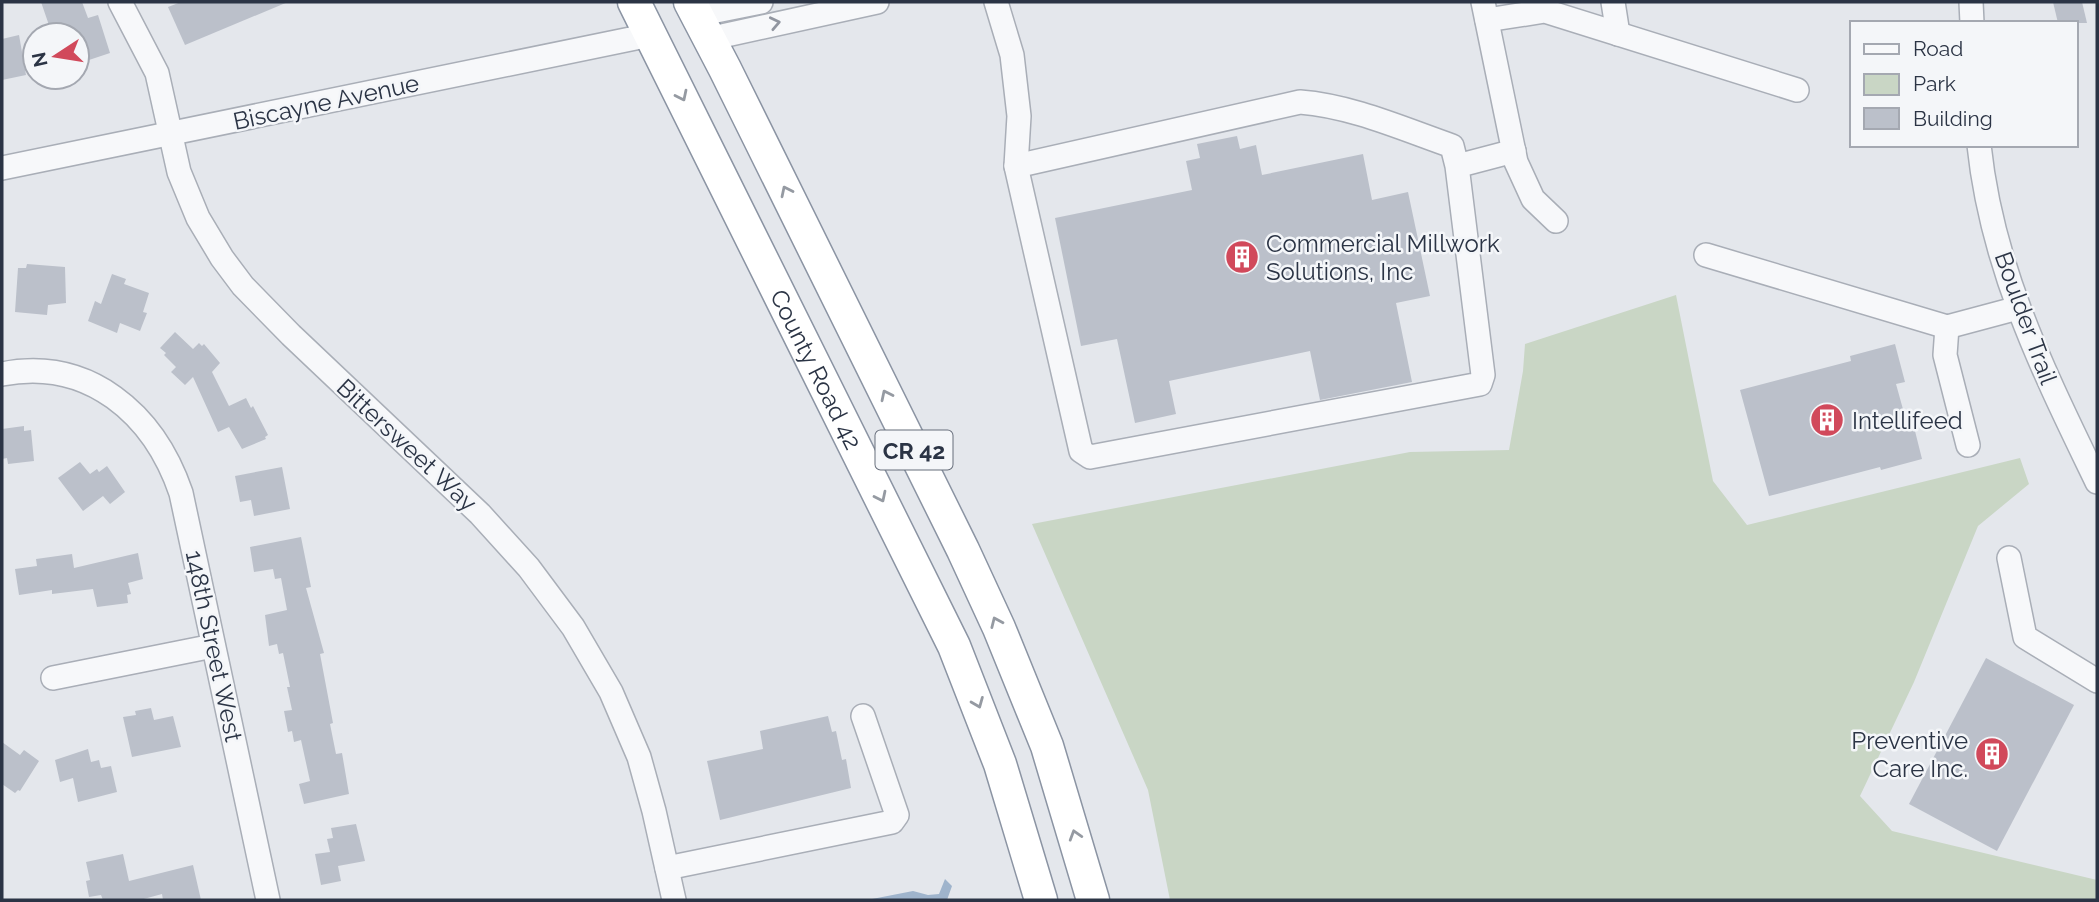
<svg xmlns="http://www.w3.org/2000/svg" width="2099" height="902" font-family="Raleway,sans-serif">
  <rect width="100%" height="100%" fill="#e4e7ec"/>
  <polygon fill="#c9d6c5" points="1676,295 1713,481 1747,525 2020,458 2029,484 1978,526 1914,682 1860,796 1892,831 2097,880 2097,900 1170,900 1148,790 1032,524 1410,452 1509,450 1523,371 1525,344"/>
  <polygon fill="#9fb4cc" points="945,879 952,886 947,900 867,900 913,891 928,895 939,894"/>
  <g fill="#bbc0ca">
    <polygon points="41,2 82,2 88,18 98,15 110,53 77,64 77,35 47,35 47,32 51,31"/>
    <polygon points="181,2 288,2 185,45 168,7"/>
    <polygon points="2053,2 2082,2 2087,23 2058,23"/>
    <polygon points="19,35 26,75 2,80 2,39"/>
    <polygon points="1237,136 1240,149 1256,145 1262,175 1363,154 1372,200 1408,192 1430,296 1396,303 1412,382 1320,400 1310,351 1169,381 1176,414 1135,423 1117,339 1081,346 1055,218 1192,190 1186,161 1200,158 1197,144"/>
    <polygon points="27,264 65,267 66,303 48,305 47,315 15,312 18,268 26,268"/>
    <polygon points="112,274 126,279 124,284 149,293 143,312 147,313 140,331 120,323 117,333 88,321 95,301 101,304"/>
    <polygon points="175,332 193,349 199,343 202,346 204,344 220,363 212,372 229,406 246,398 251,408 253,406 268,435 265,437 266,439 242,449 229,427 218,432 193,377 185,385 171,372 176,367 164,355 166,353 160,348"/>
    <polygon points="1895,344 1905,382 1896,384 1906,420 1912,419 1922,459 1881,470 1880,467 1769,496 1740,390 1851,361 1850,356"/>
    <polygon points="24,426 24,431 31,430 34,461 8,464 7,458 2,459 2,429"/>
    <polygon points="80,462 90,474 97,469 99,472 107,466 125,492 110,504 103,496 83,511 58,478"/>
    <polygon points="282,467 290,509 254,516 251,500 240,502 235,476"/>
    <polygon points="301,537 311,587 306,588 324,653 320,654 333,723 330,724 336,754 342,753 349,794 304,804 299,784 310,781 301,740 294,742 292,731 288,732 284,711 292,710 287,687 290,687 283,653 279,654 277,644 269,646 265,615 287,610 281,578 275,579 273,569 254,572 250,547"/>
    <polygon points="138,553 143,579 128,583 131,594 127,595 128,603 97,607 93,589 52,594 52,590 19,595 15,569 37,566 36,559 72,554 74,568"/>
    <polygon points="1986,658 2074,705 1997,851 1909,804"/>
    <polygon points="151,708 154,720 173,716 181,747 132,757 123,717 136,715 135,711"/>
    <polygon points="828,716 832,732 836,731 842,760 846,759 851,788 720,820 707,761 763,749 760,731"/>
    <polygon points="2,742 20,755 24,750 39,761 20,791 18,790 15,793 2,784"/>
    <polygon points="88,749 91,762 99,760 101,768 111,766 117,792 78,802 73,778 60,782 55,760"/>
    <polygon points="356,824 365,861 338,866 341,881 321,885 315,854 330,852 327,839 333,838 331,828"/>
    <polygon points="123,854 129,881 193,865 201,900 163,900 162,894 140,900 103,900 101,895 89,897 86,881 90,880 86,862"/>
  </g>
  <g fill="none" stroke-linecap="round" stroke-linejoin="round">
    <g stroke="#a9aeb7" stroke-width="26">
      <g id="minor">
        <polyline points="120,2 157,73 179,172 198,218 222,258 243,286 291,335 480,514 529,568 573,627 611,692 639,757 654,811 674,900"/>
        <polyline points="996,2 1012,55 1019,116 1016,166"/>
        <polyline points="1483,2 1516,162 1533,199 1556,221"/>
        <polyline points="1613,2 1618,34"/>
        <polyline points="1971,2 1972,23"/>
        <polyline points="696,15 761,2"/>
        <polyline points="1487,20 1545,11 1797,90"/>
        <polyline points="708,39 877,2"/>
        <path d="M1979,145C1992,269 2044,372 2097,482"/>
        <path d="M1457,166L1483,375L1480,384L1090,457L1081,451L1016,166L1300,102C1352,106 1403,129 1452,146L1457,166L1514,151"/>
        <polyline points="2,168 650,35"/>
        <polyline points="1706,255 1947,327 2018,308"/>
        <polyline points="1947,327 1945,355 1968,445"/>
        <path d="M2,374C89,357 154,414 181,493L268,900"/>
        <polyline points="2009,558 2025,637 2097,681"/>
        <polyline points="53,678 213,646"/>
        <polyline points="667,868 892,822 897,815 863,716"/>
      </g>
    </g>
    <g stroke="#8b94a3" stroke-width="35">
      <g id="highway">
        <path id="s1" d="M634,2L954,646L1000,764L1041,900"/>
        <polyline points="690,2 725,69 963,550 999,628 1047,746 1093,900"/>
      </g>
    </g>
    <use href="#minor" stroke="#f7f8fa" stroke-width="23"/>
    <use href="#highway" stroke="#fff" stroke-width="32"/>
  </g>
  <defs><path id="oneway-chevron" d="M-2-3.5L2.5 0L-2 3.5" fill="none" stroke-width="1.6" stroke-linecap="round" stroke-linejoin="round" transform="scale(1.75)"/></defs>
  <use stroke="#9196a0" href="#oneway-chevron" transform="translate(775 23) rotate(-12)"/>
  <g stroke="#959aa2">
    <use href="#oneway-chevron" transform="translate(682 96) rotate(64)"/>
    <use href="#oneway-chevron" transform="translate(786 191) rotate(-116)"/>
    <use href="#oneway-chevron" transform="translate(886 395) rotate(-116)"/>
    <use href="#oneway-chevron" transform="translate(881 497) rotate(64)"/>
    <use href="#oneway-chevron" transform="translate(996 622) rotate(-114)"/>
    <use href="#oneway-chevron" transform="translate(978 703) rotate(68)"/>
    <use href="#oneway-chevron" transform="translate(1075 835) rotate(-107)"/>
  </g>
  <defs>
    <g id="building-disc" transform="scale(1.75)"><circle r="9.5" fill="#d1495b" stroke="#f4f6f9"/><path d="M-4-6H4V6H1V3H-1V6H-4ZM-2.5-4.3h1.7v1.8h-1.7ZM.8-4.3h1.7v1.8H.8ZM-2.5-1h1.7V.8h-1.7ZM.8-1h1.7V.8H.8Z" fill="#fff"/></g>
  </defs>
  <g fill-rule="evenodd">
    <use href="#building-disc" x="1242" y="257"/>
    <use href="#building-disc" x="1827" y="420"/>
    <use href="#building-disc" x="1992" y="754"/>
  </g>
  <g text-anchor="middle" dominant-baseline="central" stroke-width="5" stroke-linejoin="round" paint-order="stroke">
    <rect fill="#f4f6f9" stroke="#676e7b" stroke-width="2" x="875.5" y="430.5" width="77" height="39" rx="5"/>
    <g font-size="23" font-weight="bold" fill="#2b3445">
      <text x="914" y="450">CR 42</text>
    </g>
    <g font-size="24" fill="#2b3445" stroke="#f4f6f9">
      <text transform="translate(326 102) rotate(-12)">Biscayne Avenue</text>
      <text transform="translate(2026 318) rotate(70)">Boulder Trail</text>
      <text stroke="none"><textPath href="#s1" startOffset="410">County Road 42</textPath></text>
      <text transform="translate(407 445) rotate(43)">Bittersweet Way</text>
      <text transform="translate(214 646) rotate(78)">148th Street West</text>
    </g>
    <g font-size="24" fill="#2b3445" stroke="#f4f6f9" text-anchor="start">
      <text x="1266" y="243">Commercial Millwork<tspan x="1266" dy="28">Solutions, Inc</tspan></text>
      <text x="1852" y="420">Intellifeed</text>
      <text x="1968" y="740" text-anchor="end">Preventive<tspan x="1968" dy="28">Care Inc.</tspan></text>
    </g>
  </g>
  <rect width="2099" height="902" fill="none" stroke="#2b3445" stroke-width="7"/>
  <rect x="1850" y="21" width="228" height="126" fill="#f4f6f9" stroke="#a4a8b1" stroke-width="2"/>
  <rect x="1864" y="44" width="35" height="10" fill="#f7f8fa" stroke="#a4a8b1" stroke-width="2"/>
  <text x="1913" y="56" font-size="21" fill="#2b3445">Road</text>
  <rect x="1864" y="74" width="35" height="21" fill="#c9d6c5" stroke="#a4a8b1" stroke-width="2"/>
  <text x="1913" y="91" font-size="21" fill="#2b3445">Park</text>
  <rect x="1864" y="108" width="35" height="21" fill="#bbc0ca" stroke="#a4a8b1" stroke-width="2"/>
  <text x="1913" y="126" font-size="21" fill="#2b3445">Building</text>
  <g transform="translate(56 56) rotate(258)"><circle r="33" fill="#f4f6f9" stroke="#a4a8b1" stroke-width="2"/>
  <path d="M0-5L12 26L0 18L-12 26Z" fill="#d1495b"/>
  <text y="-10" font-size="19" font-weight="bold" text-anchor="middle" fill="#2b3445">N</text>
  </g>
</svg>
